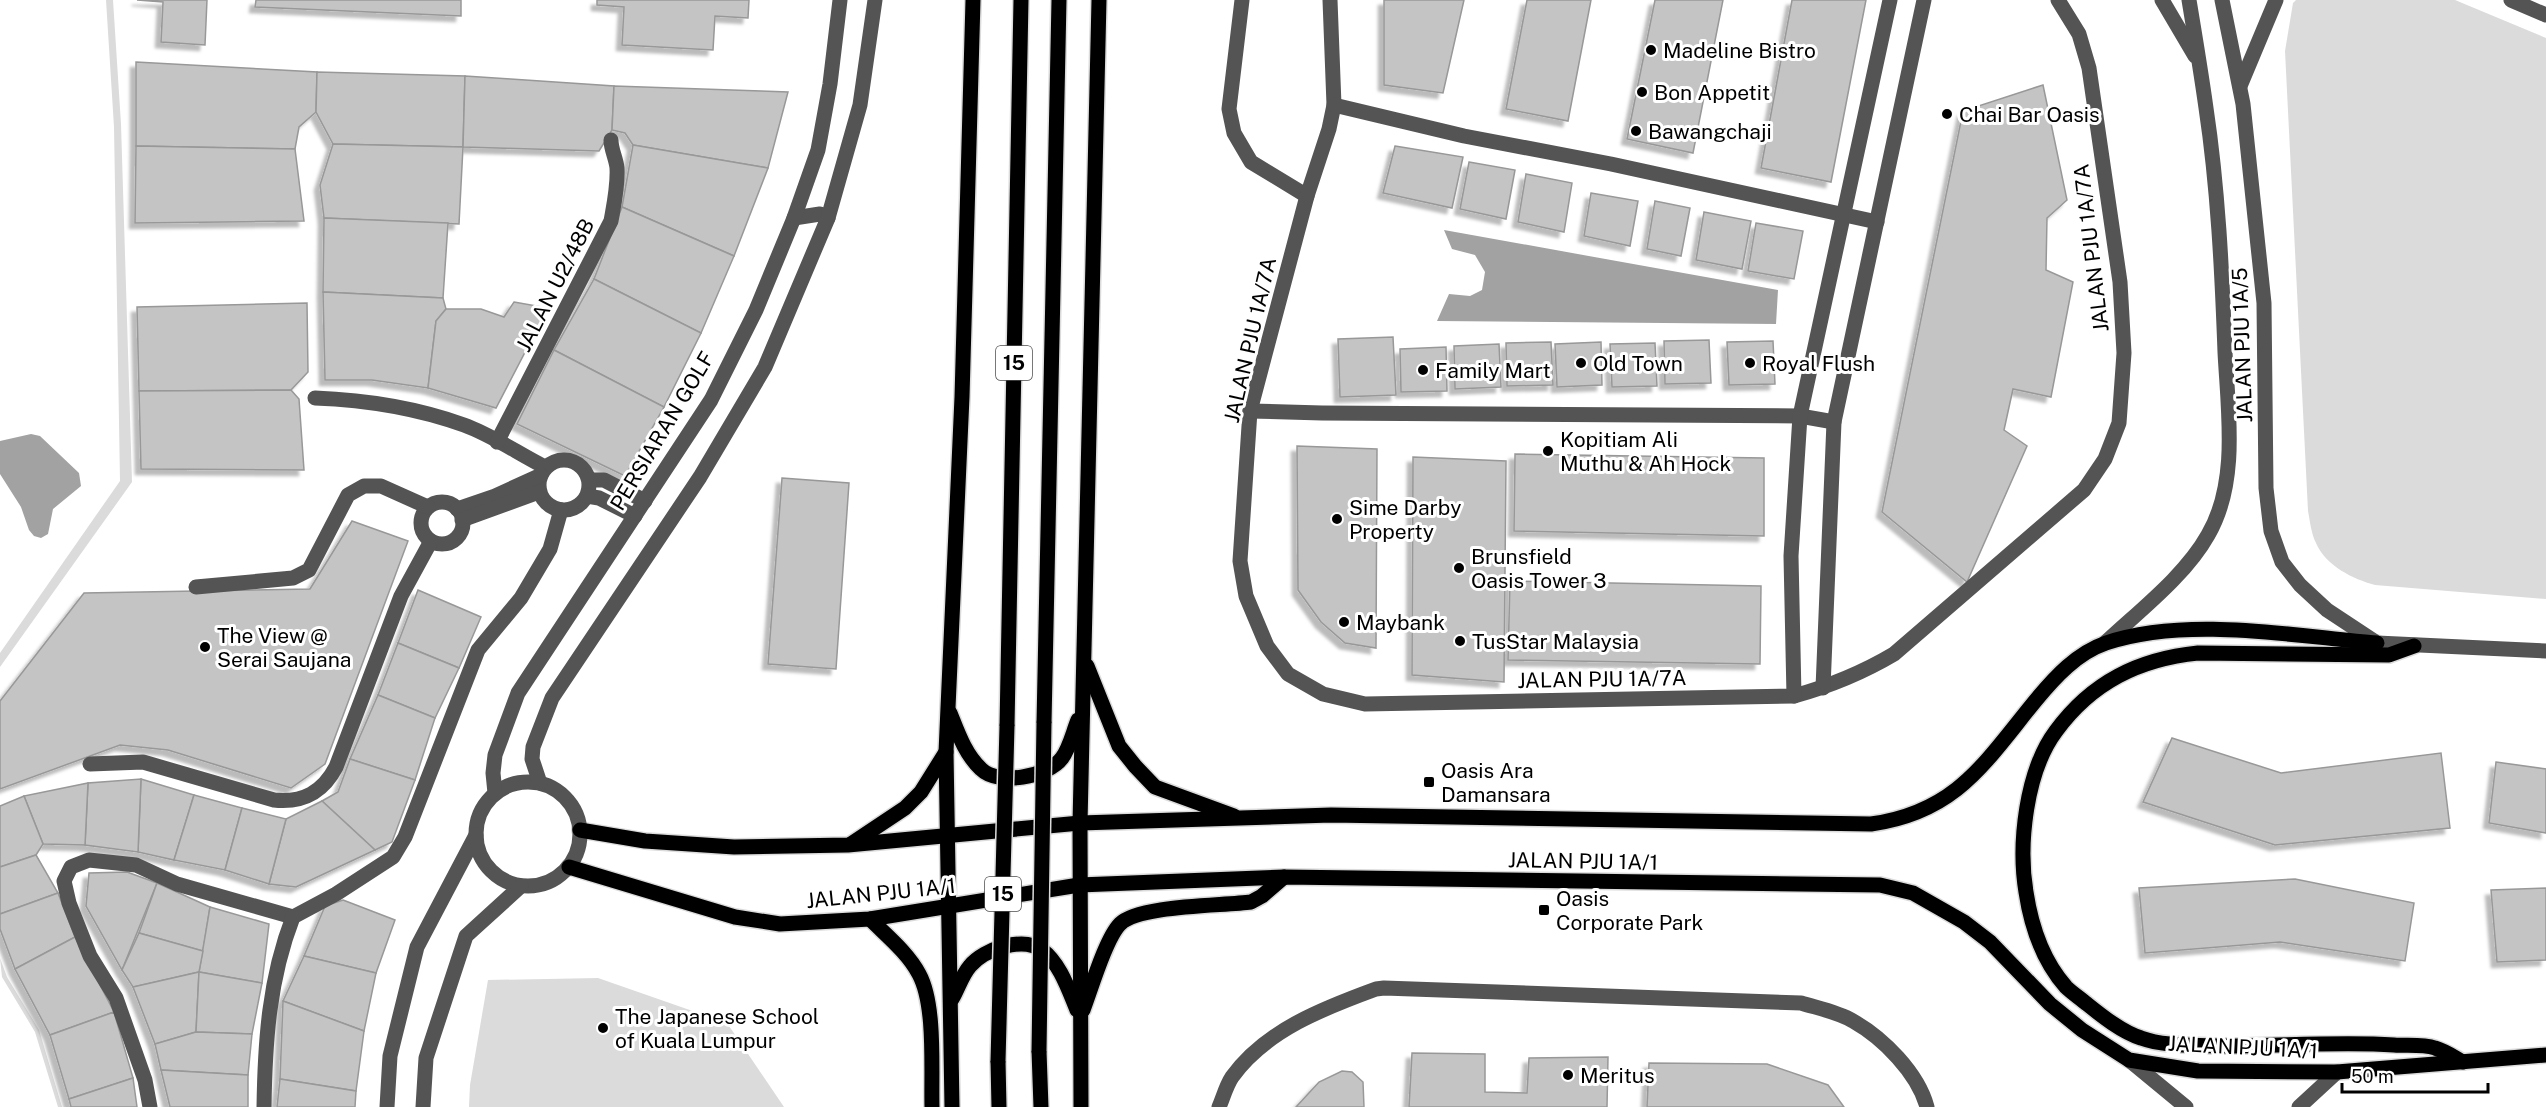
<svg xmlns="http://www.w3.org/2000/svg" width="2546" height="1107" font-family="'Public Sans',sans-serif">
  <defs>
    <filter id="shadow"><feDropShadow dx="-5.5" dy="5.5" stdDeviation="1.5" flood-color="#0004"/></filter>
  </defs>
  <rect width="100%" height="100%" fill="#fff"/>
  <g fill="#dbdbdb">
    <polygon points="106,0 113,0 121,124 132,482 0,667 0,653 120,481 114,127"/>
    <path d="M2296,0H2455L2546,38V599L2375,585C2353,579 2326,566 2316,543C2311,533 2310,521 2308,511L2285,51L2293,3Z"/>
    <polygon points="0,958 7,977 39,1030 62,1107 58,1107 35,1032 2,977"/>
    <polygon points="598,978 727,1023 784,1107 469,1107 470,1085 488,980"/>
  </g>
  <g fill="#a2a2a2">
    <polygon points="1444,230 1778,290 1776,324 1437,321 1449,294 1470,296 1482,290 1485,272 1475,255 1452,249"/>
    <polygon points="31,434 40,436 79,473 81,486 53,509 48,534 41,538 34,536 29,530 21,507 0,474 0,441"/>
  </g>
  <g fill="#c4c4c4" stroke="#989898" stroke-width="1.5" filter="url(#shadow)">
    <polygon points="137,0 207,0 205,45 161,42 163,2"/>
    <polygon points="256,0 461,0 461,16 255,7"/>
    <polygon points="597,0 749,0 748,18 715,16 713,50 622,45 624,7 597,5"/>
    <polygon points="1384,0 1464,0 1443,93 1384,85"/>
    <polygon points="1527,0 1591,0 1568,121 1506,109"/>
    <polygon points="1655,0 1723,0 1693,153 1627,139"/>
    <polygon points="1792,0 1866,0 1831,182 1761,168"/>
    <polygon points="136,62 317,72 316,112 299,127 295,149 136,146"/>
    <polygon points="317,72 465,76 463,147 333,144 316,112"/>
    <polygon points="465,76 614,86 612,130 599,151 463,147"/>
    <polygon points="2043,85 2067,200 2047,218 2046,270 2073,282 2051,397 2013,389 2004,430 2027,446 1967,582 1882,512 1963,111"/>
    <polygon points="614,86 788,92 768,168 633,145 625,133 612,130"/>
    <polygon points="333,144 463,147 459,224 324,218 320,185"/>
    <polygon points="633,145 768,168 734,256 622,207"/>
    <polygon points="136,146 295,149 304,221 135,223"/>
    <polygon points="1395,146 1463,157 1452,208 1383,193"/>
    <polygon points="1469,162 1515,170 1506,219 1460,209"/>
    <polygon points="1526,174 1572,183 1564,232 1518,222"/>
    <polygon points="1591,193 1638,201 1630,246 1584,236"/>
    <polygon points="1655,201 1690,208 1681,256 1647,249"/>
    <polygon points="622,207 734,256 701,333 594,279"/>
    <polygon points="1704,212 1751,221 1742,269 1696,260"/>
    <polygon points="324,218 448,223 443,298 323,292"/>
    <polygon points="1756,223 1803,231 1794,279 1748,271"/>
    <polygon points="594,279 701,333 664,407 554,350"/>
    <polygon points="323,292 443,298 446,309 436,321 428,388 372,380 325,380"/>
    <polygon points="514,302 548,308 496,408 428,388 436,321 446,309 481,309 504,317"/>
    <polygon points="307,303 308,372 291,390 139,391 137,307"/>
    <polygon points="1393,337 1396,395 1340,397 1338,339"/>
    <polygon points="1709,340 1711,383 1665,384 1664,341"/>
    <polygon points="1773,341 1775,384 1729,385 1727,342"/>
    <polygon points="1551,342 1553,385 1507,386 1506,343"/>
    <polygon points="1601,342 1602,385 1557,387 1555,344"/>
    <polygon points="1655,343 1657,386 1612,387 1610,344"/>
    <polygon points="1499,344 1501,387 1455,389 1454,346"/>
    <polygon points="1446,347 1447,391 1401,392 1400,349"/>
    <polygon points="554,350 664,407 625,476 517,424"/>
    <polygon points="291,390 299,399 304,470 141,469 139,391"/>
    <polygon points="1297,446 1377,449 1376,648 1345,643 1321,622 1298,590"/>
    <polygon points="1515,454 1764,458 1764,536 1514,531"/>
    <polygon points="1413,457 1506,461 1504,682 1412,675"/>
    <polygon points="782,478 849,483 836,669 768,664"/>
    <polygon points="352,521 408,541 325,764 291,788 168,750 120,745 0,789 0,701 84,593 310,589"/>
    <polygon points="1510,581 1761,586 1760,664 1508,660"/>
    <polygon points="418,590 481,617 459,668 398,643"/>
    <polygon points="398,643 459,668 435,718 378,695"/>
    <polygon points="378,695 435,718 415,780 350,759"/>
    <polygon points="2172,738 2281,773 2441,753 2450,828 2275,845 2143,802"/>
    <polygon points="350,759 415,780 392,842 375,850 322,801 338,792"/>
    <polygon points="2496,762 2546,769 2546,833 2489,823"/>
    <polygon points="141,779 194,795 174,860 138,852"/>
    <polygon points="141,779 138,852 85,845 88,783"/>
    <polygon points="88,783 85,845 43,844 24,796"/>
    <polygon points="194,795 242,808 225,870 174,860"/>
    <polygon points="24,796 43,844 36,855 0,867 0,806"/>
    <polygon points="322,801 375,850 296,887 269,884 286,819"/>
    <polygon points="242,808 286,819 269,884 225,870"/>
    <polygon points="36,855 58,893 0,914 0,867"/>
    <polygon points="127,872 157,883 122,970 86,906 89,873"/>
    <polygon points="2295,879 2414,903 2405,961 2280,942 2145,953 2139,888"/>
    <polygon points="157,883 210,907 203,951 139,933"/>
    <polygon points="2546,888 2546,960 2497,962 2491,890"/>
    <polygon points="58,893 75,937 15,969 0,929 0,914"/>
    <polygon points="343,900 395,920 376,973 304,956 325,906"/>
    <polygon points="210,907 269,924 262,983 199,972"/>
    <polygon points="139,933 203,951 199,972 133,987 122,970"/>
    <polygon points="75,937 114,1012 50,1035 15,969"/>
    <polygon points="304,956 376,973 364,1031 283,1001"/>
    <polygon points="199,972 196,1032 155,1044 133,987"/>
    <polygon points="199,972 262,983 252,1034 196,1032"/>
    <polygon points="283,1001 364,1031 356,1091 280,1079"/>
    <polygon points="114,1012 133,1078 69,1099 50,1035"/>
    <polygon points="196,1032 252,1034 248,1075 161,1070 155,1044"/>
    <polygon points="1412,1053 1485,1054 1485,1092 1527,1093 1529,1058 1608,1057 1607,1107 1409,1107"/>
    <polygon points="1649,1063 1767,1064 1828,1085 1844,1107 1647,1107"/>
    <polygon points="161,1070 248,1075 248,1107 170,1107"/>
    <polygon points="1342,1071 1352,1072 1363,1082 1364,1107 1296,1107 1319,1082"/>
    <polygon points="133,1078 137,1107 71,1107 69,1099"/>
    <polygon points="280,1079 356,1091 355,1107 277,1107"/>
  </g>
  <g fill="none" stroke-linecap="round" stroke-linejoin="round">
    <g stroke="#dbdbdb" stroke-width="18">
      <g id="major">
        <path d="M2414,646L2389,655L2198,653C2139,659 2092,682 2056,731C2026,771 2018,844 2026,892C2031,925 2043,961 2066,987C2072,993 2080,998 2087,1004C2102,1016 2122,1032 2141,1038C2163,1046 2190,1045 2213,1046C2273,1047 2334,1041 2394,1045C2407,1046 2423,1044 2435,1048C2445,1051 2454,1057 2463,1062"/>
        <polyline points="1087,666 1119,746 1135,766 1155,787 1234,816"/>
        <path d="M950,713C958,733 965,754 981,769C998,786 1048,777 1062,758C1070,747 1073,732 1078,720"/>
        <polyline points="1044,723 1059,0"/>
        <polyline points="1007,726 1021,0"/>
        <path d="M580,830L645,841L734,847L848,845L1080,823L1331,815L1871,824C1957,812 1985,762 2036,700C2055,677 2077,653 2106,643C2187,616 2293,636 2377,643"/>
        <polyline points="851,844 905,808 921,792 946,752"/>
        <polyline points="569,867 735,917 780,924 870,919 1079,885 1284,877 1880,885 1913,893 1964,922 1990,942 2050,1004 2082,1030 2129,1060 2198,1071 2337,1072 2546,1055"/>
        <path d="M870,919C887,936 908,953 919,974C936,1005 931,1071 932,1107"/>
        <path d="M952,999C958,989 962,975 970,966C984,949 1023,936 1042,950C1060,963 1069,991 1077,1010"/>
        <path d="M1083,1010C1091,989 1106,938 1120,924C1138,905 1222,906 1251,902L1262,896L1284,877"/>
        <polyline points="1039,1051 1041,1107"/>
        <polyline points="998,1061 999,1107"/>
        <polyline points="952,1107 946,752 962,397 973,0"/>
        <polyline points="1081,1107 1080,823 1099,0"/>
      </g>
    </g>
    <g stroke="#545454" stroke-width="15">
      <polyline points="1242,0 1229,109 1234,133 1251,162 1307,196"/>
      <path d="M1330,0L1334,105L1329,129L1307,196L1250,411L1240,561L1246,596L1267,646L1288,674L1323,694L1365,704L1794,696C1830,686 1862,673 1894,654L2084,490L2105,459L2119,423L2124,353L2120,282L2089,68L2079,34L2058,0"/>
      <polyline points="2162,0 2195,56"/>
      <polyline points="2222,0 2243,104 2264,303 2266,488 2271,531 2282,562 2300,585 2327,610 2377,643 2546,651"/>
      <polyline points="2511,0 2546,15"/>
      <polyline points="2240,86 2276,0"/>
      <polyline points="1334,105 1464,136 1611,164 1877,222"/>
      <polyline points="794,218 820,214 828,218"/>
      <path d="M315,398C367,400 414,407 464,425C492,435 519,454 545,467"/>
      <polyline points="1250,411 1322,413 1800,416 1834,422"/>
      <path d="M497,442L611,221C614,204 618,186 617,168C616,158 611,150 611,140"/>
      <circle cx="564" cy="485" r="25"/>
      <polyline points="589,480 604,480 645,501"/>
      <polyline points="587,496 599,498 635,516"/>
      <circle cx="442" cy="523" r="21"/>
      <polyline points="457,509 495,496 541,475"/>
      <polyline points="462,520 539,492"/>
      <polyline points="196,587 293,578 309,570 348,495 364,486 381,486 428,507"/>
      <path d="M2105,643C2139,611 2185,576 2208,535C2239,482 2228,411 2225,352C2222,271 2218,188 2206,108C2201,72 2195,36 2189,0"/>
      <polyline points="1823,688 1834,422 1924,0"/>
      <polyline points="1794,696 1791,556 1800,416 1890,0"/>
      <path d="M90,764L143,762L274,800C303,803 323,792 336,767L401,596L431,541"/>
      <circle cx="528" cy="834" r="52"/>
      <polyline points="540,783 532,759 533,747 552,698 700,477 765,367 828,218 860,105 875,0"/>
      <polyline points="495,793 493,773 495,755 518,693 711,400 756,310 794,218 818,150 830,84 840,0"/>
      <polyline points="2129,1060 2186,1107"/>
      <polyline points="150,1107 145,1080 116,998 90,956 69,903 64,881 71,867 89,860 136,865 177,884 293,917"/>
      <path d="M264,1107C265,1041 269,979 293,917L336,894L393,857L405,837L478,650L521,598L550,549L561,510"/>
      <polyline points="387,1107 390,1056 417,947 476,835"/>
      <polyline points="423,1107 426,1058 466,936 521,886"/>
      <path d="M1219,1107C1223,1098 1226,1086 1232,1077C1266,1030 1324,1008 1376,989L1384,988L1801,1003C1817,1008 1838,1012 1853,1021C1883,1038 1918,1073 1927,1107"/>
      <polyline points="2299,1107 2337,1072"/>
    </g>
    <use href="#major" stroke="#000" stroke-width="15"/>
    <g stroke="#dbdbdb" stroke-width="18" stroke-linecap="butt">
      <g id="major-bridge">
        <polyline points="1039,1051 1044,723"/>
        <polyline points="998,1061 1007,726"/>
      </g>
    </g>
    <use href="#major-bridge" stroke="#000" stroke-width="15"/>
  </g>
  <g fill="#000" stroke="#fff" stroke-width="2">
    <circle cx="1651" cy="50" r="6"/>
    <circle cx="1642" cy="92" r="6"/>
    <circle cx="1947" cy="114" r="6"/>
    <circle cx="1636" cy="131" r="6"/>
    <circle cx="1581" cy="363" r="6"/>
    <circle cx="1750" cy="363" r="6"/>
    <circle cx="1423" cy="370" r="6"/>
    <circle cx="1548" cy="451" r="6"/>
    <circle cx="1337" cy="519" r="6"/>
    <circle cx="1459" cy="568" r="6"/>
    <circle cx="1344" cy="622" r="6"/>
    <circle cx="1460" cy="641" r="6"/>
    <circle cx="205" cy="647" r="6"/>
    <rect x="1423" y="776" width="12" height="12" rx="3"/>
    <rect x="1538" y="904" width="12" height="12" rx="3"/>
    <circle cx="603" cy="1028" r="6"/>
    <circle cx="1568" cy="1075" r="6"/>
  </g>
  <g text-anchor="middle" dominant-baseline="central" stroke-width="6" stroke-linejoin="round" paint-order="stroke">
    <g fill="#fff" stroke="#4c4c4c" stroke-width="1.5">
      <rect x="996" y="346" width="36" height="34" rx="4.5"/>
      <rect x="985" y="877" width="36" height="34" rx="4.5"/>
    </g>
    <g font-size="20" font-weight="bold" fill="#000">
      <text x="1014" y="363">15</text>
      <text x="1003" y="894">15</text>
    </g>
    <g font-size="21" fill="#000" stroke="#fff" text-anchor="start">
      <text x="1663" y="50">Madeline Bistro</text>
      <text x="1654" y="92">Bon Appetit</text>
      <text x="1959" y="114">Chai Bar Oasis</text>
      <text x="1648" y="131">Bawangchaji</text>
      <text x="1593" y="363">Old Town</text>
      <text x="1762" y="363">Royal Flush</text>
      <text x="1435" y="370">Family Mart</text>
      <text x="1560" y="439">Kopitiam Ali<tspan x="1560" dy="24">Muthu &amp; Ah Hock</tspan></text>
      <text x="1349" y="507">Sime Darby<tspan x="1349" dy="24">Property</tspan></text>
      <text x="1471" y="556">Brunsfield<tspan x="1471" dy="24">Oasis Tower 3</tspan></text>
      <text x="1356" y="622">Maybank</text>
      <text x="217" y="635">The View @<tspan x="217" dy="24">Serai Saujana</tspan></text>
      <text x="1472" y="641">TusStar Malaysia</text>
      <text x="1441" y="770">Oasis Ara<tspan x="1441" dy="24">Damansara</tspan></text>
      <text x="1556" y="898">Oasis<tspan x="1556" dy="24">Corporate Park</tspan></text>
      <text x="615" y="1016">The Japanese School<tspan x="615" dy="24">of Kuala Lumpur</tspan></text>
      <text x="1580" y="1075">Meritus</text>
    </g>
    <g font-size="21" fill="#000" stroke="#fff">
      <text transform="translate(2091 248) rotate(-97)">JALAN PJU 1A/7A</text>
      <text transform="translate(555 285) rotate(-63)">JALAN U2/48B</text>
      <text transform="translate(1250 340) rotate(-77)">JALAN PJU 1A/7A</text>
      <text transform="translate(2242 345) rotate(-92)">JALAN PJU 1A/5</text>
      <text transform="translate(662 431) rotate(-59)">PERSIARAN GOLF</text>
      <text transform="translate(1602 679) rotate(-1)">JALAN PJU 1A/7A</text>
      <text transform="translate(1583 861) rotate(1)">JALAN PJU 1A/1</text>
      <text transform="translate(881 893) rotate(-6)">JALAN PJU 1A/1</text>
      <text transform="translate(2243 1047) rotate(3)">JALAN PJU 1A/1</text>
    </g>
  </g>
  <path d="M2342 1083v9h146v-9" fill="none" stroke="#000000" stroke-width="3"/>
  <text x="2351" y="1083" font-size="18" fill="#000000" stroke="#ffffff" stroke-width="4.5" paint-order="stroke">50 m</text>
</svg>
